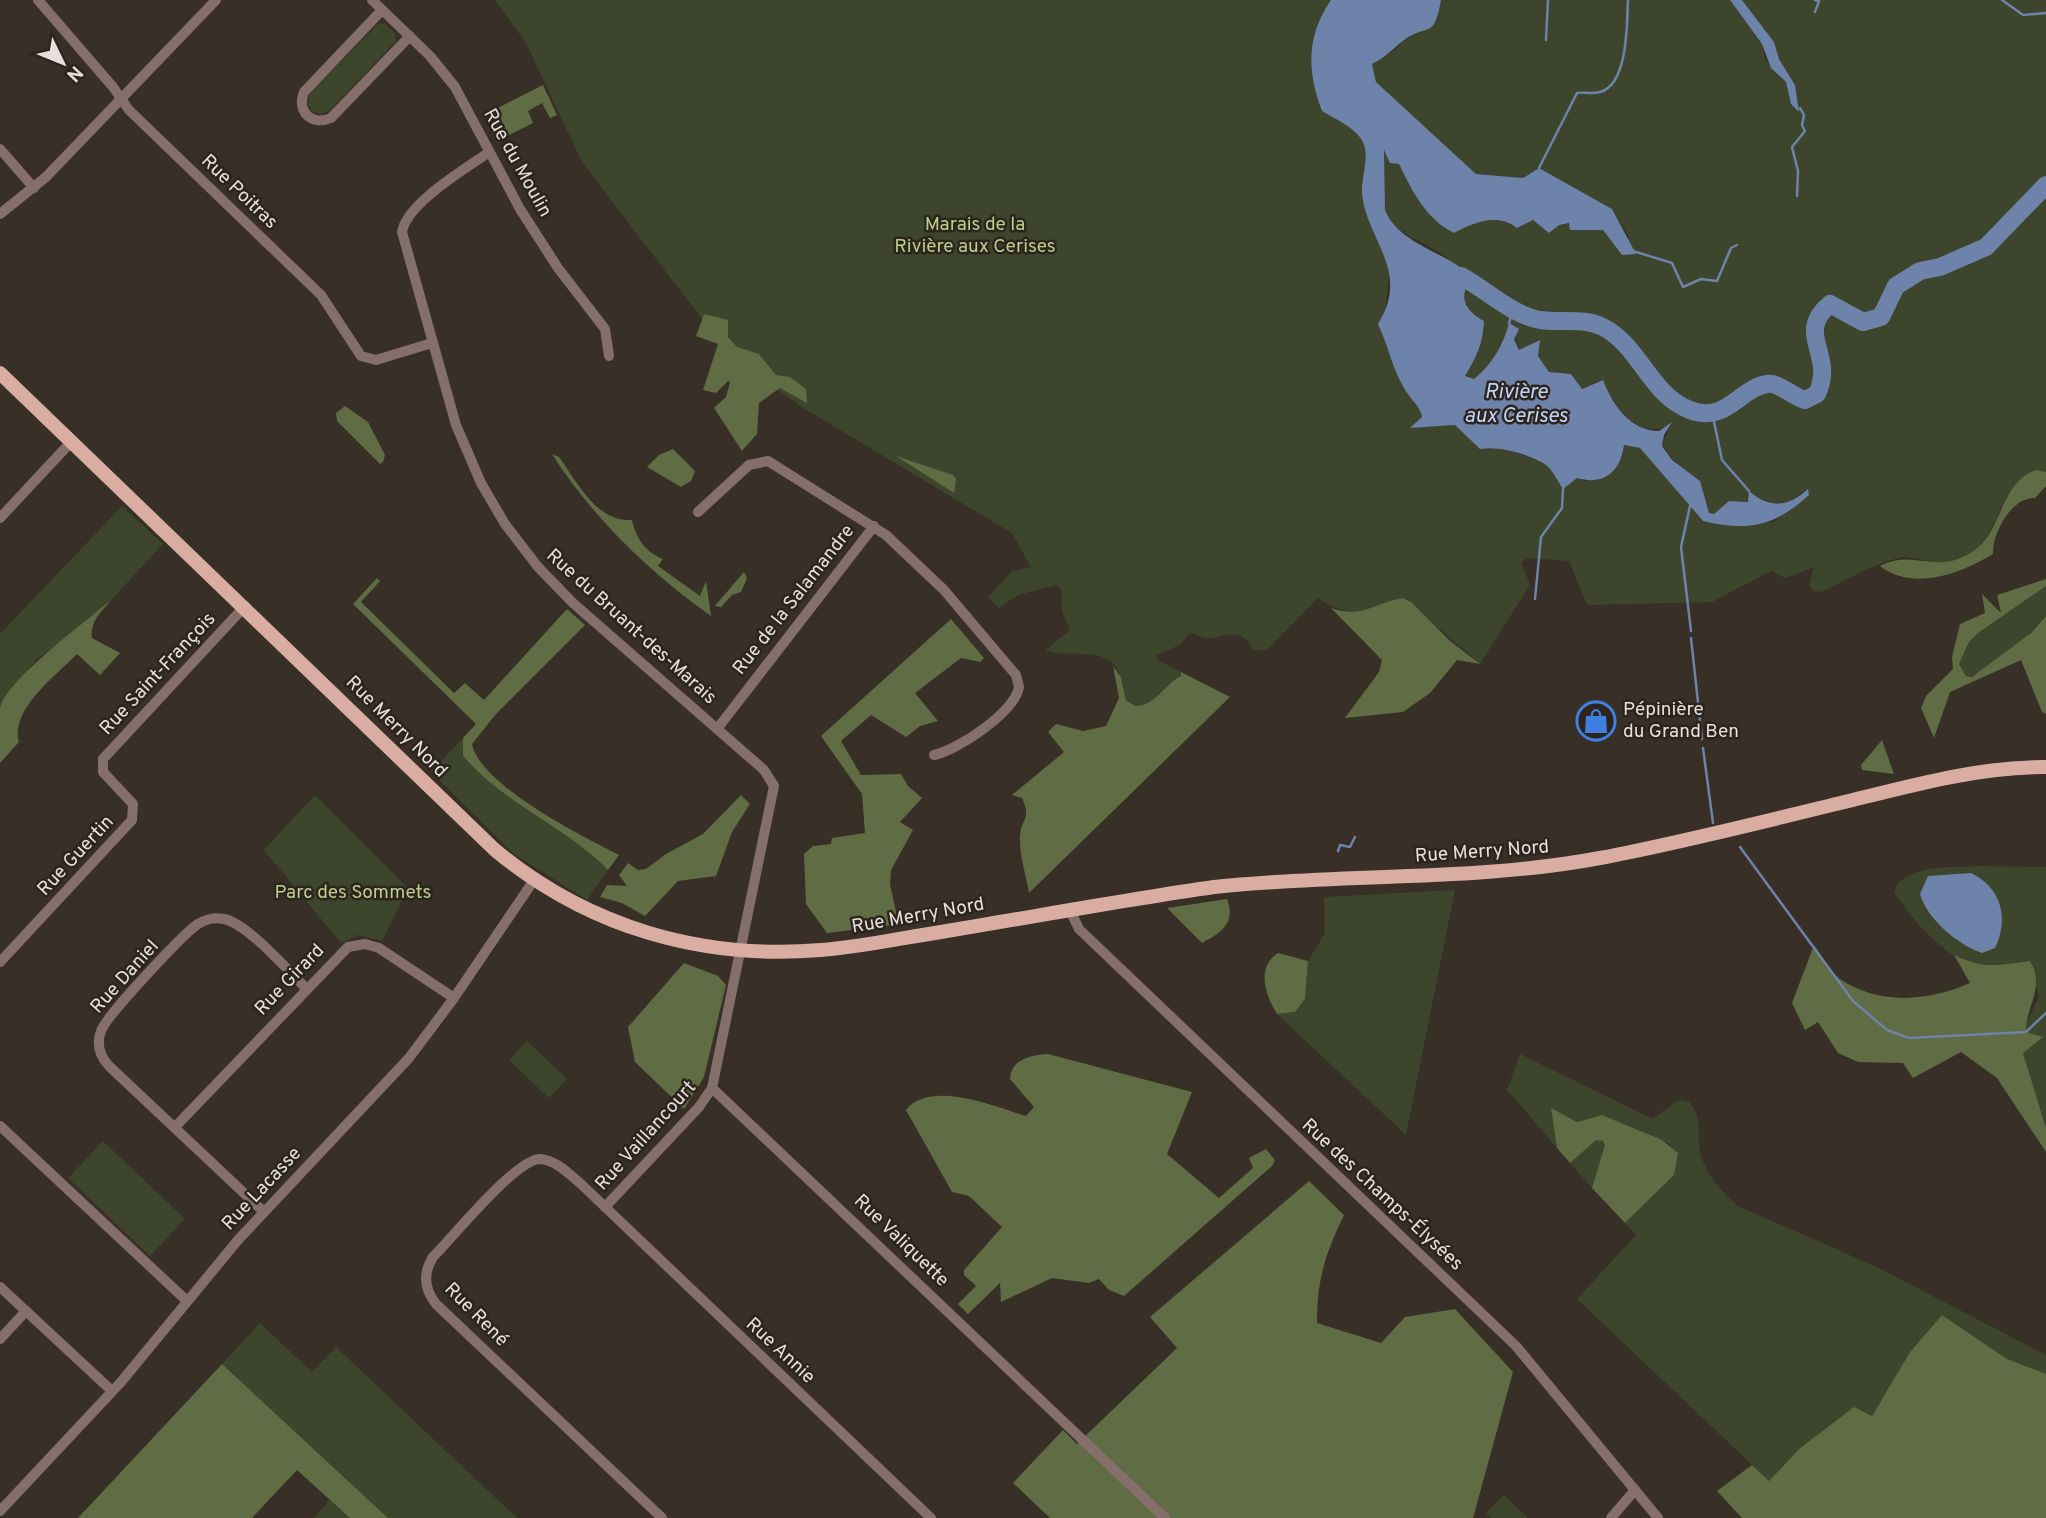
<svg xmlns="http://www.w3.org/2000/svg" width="2046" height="1518" font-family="Overpass,sans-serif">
  <rect width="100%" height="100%" fill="#382f27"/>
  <g fill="#3d452c">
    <path d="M495,0H1360L1369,102L1389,273L1385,313L1379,324C1388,345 1392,368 1404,388C1409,398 1421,406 1422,417L1411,428L1455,425L1479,448C1513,444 1553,470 1586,481L1623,457L1624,445L1640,448L1703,521L1730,524L1774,522L1807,489C1787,507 1771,507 1749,492V502L1729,501L1714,514L1709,513L1706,502L1662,446L1671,424C1638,442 1614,408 1602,380L1582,389L1571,374L1549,372L1538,356L1539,340L1520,350L1509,323C1503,347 1491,364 1474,380L1465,376C1478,358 1483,343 1484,321C1470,313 1460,302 1467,286L1481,288C1467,276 1453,261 1437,251C1416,238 1396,235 1385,210L1384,148L1399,164L1423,207L1454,233C1475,222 1497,213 1517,228L1533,220L1559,225L1570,223V230H1603L1622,255L1629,237L1612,209L1539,168L1523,178L1476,174L1376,82L1372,64L1396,49L1403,41L1437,21L1441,0H1730L1762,44L1765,58L1774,71L1786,82L1791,105L1798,106L1795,85L1779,59L1774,42L1742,0H2046V472C2003,467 2002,527 1976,550C1941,580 1920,550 1895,559C1869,567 1845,580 1822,592L1813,591L1809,585L1814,567L1786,578L1771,571L1712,602L1587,605L1569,561L1528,558L1521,562L1530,585L1480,664L1441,630L1394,600C1367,614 1343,617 1318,598L1266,651L1252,649C1242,628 1230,635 1212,638C1204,640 1197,634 1190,633L1180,645L1156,655L1158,660L1181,672V676C1164,684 1156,706 1135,706L1126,700C1119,637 1084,661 1045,651L1070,630L1062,612L1061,589L1057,585L1018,595L999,608L988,597L1012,571L1031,567L1012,533L805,409L771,385L702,319L582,162L526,43Z"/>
    <polygon points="379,23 385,24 395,33 396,41 329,111 321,114 313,112 307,103 310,93"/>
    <polygon points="122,506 163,544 112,599 62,642 37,659 0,706 0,634"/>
    <path d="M2046,586V616C2025,640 1999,661 1971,677L1966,676L1959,664L1969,642L1978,633Z"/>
    <path d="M463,738V756C504,804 565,826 608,870L587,900L515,855L431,772Z"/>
    <polygon points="315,795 408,888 382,941 358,935 341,943 264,850"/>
    <path d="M1976,866L2046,867V1128L2023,1053L2042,1037L2026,1032L2025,1026L2039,997L2029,961C2017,962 2003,968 1991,968C1952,967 1914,923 1894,892C1902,864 1952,868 1976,866Z"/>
    <polygon points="1455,890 1406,1135 1277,1014 1295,1012 1305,999 1308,961 1325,933 1324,897"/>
    <polygon points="527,1041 567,1079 549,1098 509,1060"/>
    <path d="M1520,1054L1653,1119L1678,1100L1689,1102C1704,1117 1696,1138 1701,1156C1707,1176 1723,1193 1738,1206L1879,1268L2046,1355V1374L2007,1359L1942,1315L1910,1352L1872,1416L1799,1449L1769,1481L1577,1299L1636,1235L1625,1223L1674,1175L1670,1144L1602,1115L1577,1122L1551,1108L1557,1148L1507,1090Z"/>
    <polygon points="1596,1139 1603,1141 1606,1145 1592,1188 1570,1163"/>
    <polygon points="103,1141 185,1219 150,1256 68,1178"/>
    <polygon points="260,1323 312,1372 336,1347 517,1518 388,1518 222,1364"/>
    <polygon points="1504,1495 1528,1518 1491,1518 1486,1513"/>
    <polygon points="330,1499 350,1518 314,1518"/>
  </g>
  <g fill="#606c43">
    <polygon points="543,85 557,115 550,118 542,103 528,111 533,123 505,137 490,112"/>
    <polygon points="704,314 728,320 728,337 737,347 759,354 776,375 790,377 806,389 807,403 780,388 759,403 757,434 742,451 714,408 726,397 730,382 728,381 716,393 703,390 718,344 696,336"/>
    <polygon points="345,406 368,422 385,455 383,462 380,464 337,421 336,413"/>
    <polygon points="673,449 695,471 691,481 681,487 647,467 659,455"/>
    <path d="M552,454L559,457C578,483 596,522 632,520C636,538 645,552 663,559L658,566L700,596L706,581L711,616C650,573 592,517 552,454Z"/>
    <polygon points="896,456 953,475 956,479 954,493"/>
    <path d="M2036,470L2046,472V486L2035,498C2011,497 1992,534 1993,554C1962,573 1913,592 1880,566C1916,548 1934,576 1972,552C2003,533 1999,482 2036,470Z"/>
    <polygon points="744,572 747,578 741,592 732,595 721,607 715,606"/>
    <path d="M377,578L380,581L361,602L454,693L465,683L484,700L567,609L585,625L496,714L472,744C480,785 583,837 619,855L608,870C565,826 504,804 463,756V738L476,724L353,604Z"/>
    <polygon points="2046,579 2046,586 1978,633 1969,642 1959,664 1966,676 1972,677 2031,633 2046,616 2046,714 2042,712 2021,660 1950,692 1934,738 1921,708 1926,696 1953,669 1952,657 1960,624 1985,613 1982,594 2001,613 1997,595"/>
    <path d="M1403,598L1412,603L1449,640L1480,664L1457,660L1430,693L1403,712L1345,718L1379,672L1382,660L1331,608C1364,619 1375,602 1403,598Z"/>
    <path d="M112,599C101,612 90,621 92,638L120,653L100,675L77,654C57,675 10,709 19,742L0,763C0,746 0,724 0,708C7,679 87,621 112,599Z"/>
    <polygon points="951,619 984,658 980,662 961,658 915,693 938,721 920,726 906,737 871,715 841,741 861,775 901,774 908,786 922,798 900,822 913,830 891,870 890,884 898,921 893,925 827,933 806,904 804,854 813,846 831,844 832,838 865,833 862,794 821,736"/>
    <path d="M1113,666L1121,677L1126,700L1135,706C1156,706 1164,684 1181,676V672L1230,697L1029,893C1026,875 1019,854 1020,836C1021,818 1032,820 1022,798L1012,795L1064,752L1048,732L1056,724L1083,731L1106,726L1119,698Z"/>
    <polygon points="1882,740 1894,774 1862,770 1861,765"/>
    <polygon points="741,795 750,804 732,832 716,876 678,881 645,916 622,903 600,897 607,885 627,886 619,875 628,863 638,870 646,869 666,854 703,834"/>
    <path d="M1227,899C1236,923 1221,933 1202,943L1167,908Z"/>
    <path d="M1814,945C1821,955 1830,972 1840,979C1880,1006 1929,1001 1970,983L1954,955C1985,970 1997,965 2030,961C2046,987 2025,1008 2026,1032L2043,1037L2023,1053L2046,1128V1152L1997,1078L1961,1052L1913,1078L1903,1063L1858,1062L1838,1053L1818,1022L1805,1030L1792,1003Z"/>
    <path d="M1278,953L1308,961L1305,999L1295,1012L1277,1014C1265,995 1256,967 1278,953Z"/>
    <polygon points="684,963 718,976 726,985 704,1077 684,1109 635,1062 628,1027"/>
    <path d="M1048,1054L1192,1092L1167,1154L1219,1198L1253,1168L1249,1158L1266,1149L1275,1160L1272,1166L1124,1296L1109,1290L1099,1279L1089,1283L1052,1278L1001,1302L1000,1283L968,1314L958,1304L976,1286L964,1275V1270L1002,1227L969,1196L952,1192L906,1110C930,1079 996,1107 1026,1116L1034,1107L1010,1079C1011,1059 1031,1055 1048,1054Z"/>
    <polygon points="1551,1108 1577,1122 1602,1115 1662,1140 1678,1153 1674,1175 1625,1223 1592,1188 1605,1145 1603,1141 1596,1140 1570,1163 1557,1148"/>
    <path d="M1309,1181L1344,1215C1325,1255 1317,1279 1317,1323L1381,1343L1405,1317L1455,1309L1513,1372L1473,1518H1050L1013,1483L1063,1430L1077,1444L1177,1348L1150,1317Z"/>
    <polygon points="1942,1315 2007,1359 2046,1374 2046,1518 1742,1518 1717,1491 1752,1465 1769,1481 1799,1449 1854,1407 1872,1416 1910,1352"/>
    <polygon points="222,1364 388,1518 350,1518 297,1470 252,1518 78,1518"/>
  </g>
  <g fill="#6e83a9">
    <path d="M1331,0H1441C1434,41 1428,22 1403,41C1392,49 1385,58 1372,64L1376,82L1476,174L1523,178L1539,168L1612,209L1636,254L1622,255L1603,230H1570L1569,223L1559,225L1549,233L1533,220L1517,228C1497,213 1475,222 1454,233C1425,218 1413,192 1399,164L1390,163L1384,150L1385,210C1401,249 1457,252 1482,288L1467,286C1459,302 1470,313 1484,321C1483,343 1477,357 1465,376L1474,379C1492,364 1503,346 1509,323L1519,329L1514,339L1519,350L1540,340L1538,356L1549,372L1571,374L1582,389L1603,380C1612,404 1630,431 1659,431L1672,422L1664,435L1662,446L1672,460L1700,481L1709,513L1714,514L1729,501L1748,502L1749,491C1770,509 1788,507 1808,489L1809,495C1775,526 1748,532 1703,521L1640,448L1624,445C1621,471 1604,486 1577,478L1563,489C1558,482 1553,470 1546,465C1528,454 1500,446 1480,449L1455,425L1410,428L1422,417C1421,407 1409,398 1404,388C1392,368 1388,345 1378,324C1411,271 1367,241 1362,194C1361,179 1369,159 1364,145C1359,129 1335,119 1322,111C1307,72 1306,36 1331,0Z"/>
    <polygon points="1730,0 1742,0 1774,42 1779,59 1795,85 1799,112 1791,104 1786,82 1771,68 1762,44"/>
    <path d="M1971,873C2002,888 2009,919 1995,948L1982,953C1958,945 1927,919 1920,894L1928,876Z"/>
  </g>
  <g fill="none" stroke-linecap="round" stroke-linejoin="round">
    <g stroke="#6e83a9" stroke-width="2.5">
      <polyline points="2002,0 2023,15 2046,13"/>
      <polyline points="1815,12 1819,1 1815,0"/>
      <polyline points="1546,40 1548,0"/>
      <path d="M1539,168L1577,93C1584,92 1593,94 1600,92C1628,85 1627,23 1628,0"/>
      <polyline points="1797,196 1798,171 1792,147 1805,131 1802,125 1804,115 1800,108"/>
      <polyline points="1633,251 1672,263 1683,287 1701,279 1717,281 1731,248 1737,245"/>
      <polyline points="1509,323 1514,308"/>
      <polyline points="1712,412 1722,460 1749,491"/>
      <polyline points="1690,506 1681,547 1691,631"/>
      <polyline points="1535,599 1541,537 1562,508 1563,489"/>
      <polyline points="1691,638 1702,739"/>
      <polyline points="1703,748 1713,823"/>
      <polyline points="1740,847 1853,1001 1887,1030 1909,1038 2026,1032 2046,1013"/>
      <polyline points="1338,851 1340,845 1350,847 1355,837"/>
    </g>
    <path stroke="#6e83a9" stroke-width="18" d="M1461,276C1485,289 1512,315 1540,320C1561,323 1583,317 1603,327C1640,346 1650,395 1690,410C1726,424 1740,388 1767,384C1779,382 1793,397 1805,400L1817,394C1836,354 1794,334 1830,304L1863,322L1881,317L1896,286L1920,271L1940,267L1986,247L2046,185"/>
    <g stroke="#856f6a" stroke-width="10">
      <polyline points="38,0 113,87 129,110 321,295 361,356 376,360 432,343"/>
      <polyline points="372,0 430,56 455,87 520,209 558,268 605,329 609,356"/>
      <path d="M382,10L304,92C296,112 312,126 331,118L410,36"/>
      <polyline points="0,149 34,188"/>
      <path d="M488,153C465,169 406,204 402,232L456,425L481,483L505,524L538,567L573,603L764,770L774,786L712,1088L1165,1518"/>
      <polyline points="0,214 46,177 216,0"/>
      <path d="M698,512L749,465L768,461L886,535L944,590L1016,675L1019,687C1015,712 958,750 934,755"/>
      <polyline points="0,518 71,442"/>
      <polyline points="717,729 874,526"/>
      <polyline points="1070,910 1079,929 1516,1346 1658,1518"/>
      <polyline points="0,962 132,820 133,804 103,772 103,759 245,606"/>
      <polyline points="0,1126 187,1301"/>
      <polyline points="175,1127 348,947 365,944 379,948 454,998"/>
      <polyline points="605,1207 699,1107 712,1088"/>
      <path d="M264,1212L109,1066C100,1056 96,1044 101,1031C106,1016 184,933 198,924C206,919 215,917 224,919C248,924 287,970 306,988"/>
      <polyline points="0,1287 112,1391"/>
      <polyline points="0,1339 26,1311"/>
      <polyline points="0,1511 121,1382 238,1240 409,1058 454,998 534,880"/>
      <path d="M662,1518L436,1304C424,1289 423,1273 433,1257C453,1237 516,1159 540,1159C556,1160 569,1174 581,1184L931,1518"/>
      <polyline points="1611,1518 1635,1490"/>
    </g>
    <path stroke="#d9ada2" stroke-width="14" d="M0,373L495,850C588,927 701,960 821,950C861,947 901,938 941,932C1032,917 1123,900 1214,887C1342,873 1472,882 1600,858C1685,842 1769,820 1853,800C1917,784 1980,767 2046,767"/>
  </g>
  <defs>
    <g id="shop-ring" transform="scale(2.0125)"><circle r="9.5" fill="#2d251d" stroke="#3f7fe0" stroke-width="1.5"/><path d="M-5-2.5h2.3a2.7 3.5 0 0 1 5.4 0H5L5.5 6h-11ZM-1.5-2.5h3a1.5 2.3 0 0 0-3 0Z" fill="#3f7fe0"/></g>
  </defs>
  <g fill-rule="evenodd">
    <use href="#shop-ring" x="1596" y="721"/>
  </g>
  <g text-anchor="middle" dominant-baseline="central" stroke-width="5" stroke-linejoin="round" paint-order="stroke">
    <g font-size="19" fill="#e6e0dc" stroke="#2d251d">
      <text transform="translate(517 163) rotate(61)">Rue du Moulin</text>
      <text transform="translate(239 192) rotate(44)">Rue Poitras</text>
      <text transform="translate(794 600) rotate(-52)">Rue de la Salamandre</text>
      <text transform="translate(631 627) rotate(42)">Rue du Bruant-des-Marais</text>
      <text transform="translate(158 674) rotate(-47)">Rue Saint-François</text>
      <text transform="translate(396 727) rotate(45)">Rue Merry Nord</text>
      <text transform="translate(1482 852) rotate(-4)">Rue Merry Nord</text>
      <text transform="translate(76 856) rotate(-47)">Rue Guertin</text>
      <text transform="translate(918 916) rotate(-10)">Rue Merry Nord</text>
      <text transform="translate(125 977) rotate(-48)">Rue Daniel</text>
      <text transform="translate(290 980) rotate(-46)">Rue Girard</text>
      <text transform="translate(646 1136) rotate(-48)">Rue Vaillancourt</text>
      <text transform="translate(262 1189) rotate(-47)">Rue Lacasse</text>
      <text transform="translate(1382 1195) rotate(43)">Rue des Champs-Élysées</text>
      <text transform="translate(901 1241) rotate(44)">Rue Valiquette</text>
      <text transform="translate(476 1315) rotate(45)">Rue René</text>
      <text transform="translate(780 1351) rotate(43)">Rue Annie</text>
    </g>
    <g font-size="19" fill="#bacf8b" stroke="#2d251d">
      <text x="975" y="225">Marais de la<tspan x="975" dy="22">Rivière aux Cerises</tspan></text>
      <text x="353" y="893">Parc des Sommets</text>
    </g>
    <g font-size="19" fill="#e6e0dc" stroke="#2d251d" text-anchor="start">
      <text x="1623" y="710">Pépinière<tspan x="1623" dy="22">du Grand Ben</tspan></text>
    </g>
    <g font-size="21" font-style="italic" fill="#c1d5fa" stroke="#2d251d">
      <text x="1516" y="392">Rivière<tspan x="1516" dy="24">aux Cerises</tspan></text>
    </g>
  </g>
  <g transform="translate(63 63) rotate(133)" stroke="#2d251d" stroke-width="5" paint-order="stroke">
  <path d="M0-5L12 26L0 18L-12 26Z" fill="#e6e0dc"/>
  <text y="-10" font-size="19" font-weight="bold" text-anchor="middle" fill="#e6e0dc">N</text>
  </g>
</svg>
